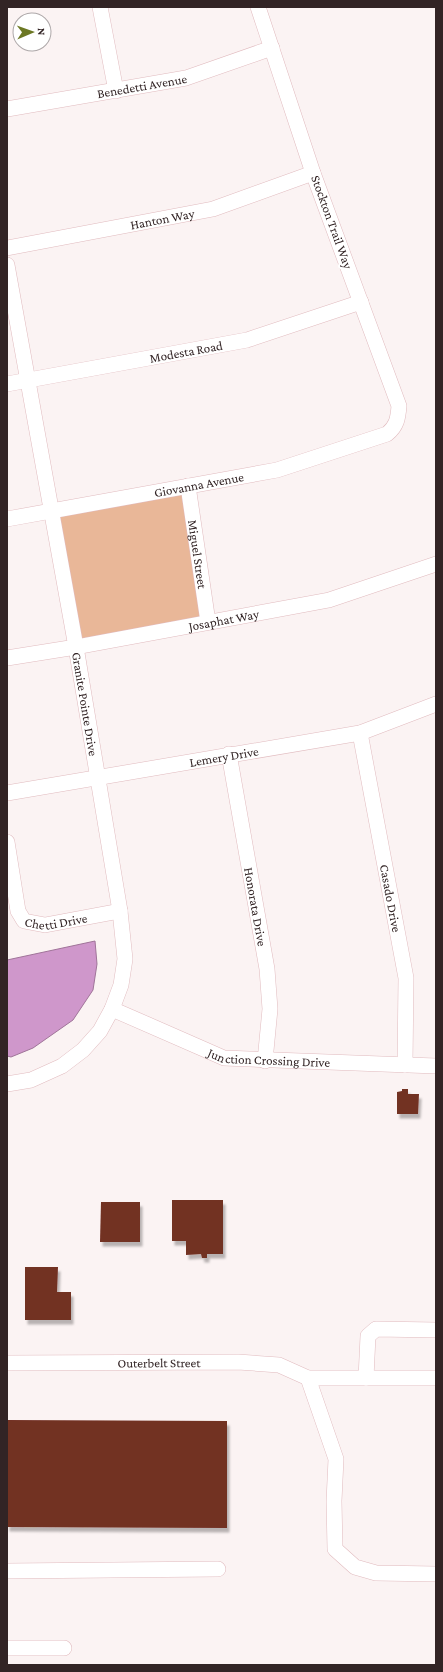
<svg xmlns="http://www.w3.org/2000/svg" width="443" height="1672" font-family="'Crimson Pro',serif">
  <defs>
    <filter id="shadow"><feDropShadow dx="2.5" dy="4.5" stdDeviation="1" flood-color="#0004"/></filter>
  </defs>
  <rect width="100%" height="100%" fill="#fbf3f3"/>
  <polygon fill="#e9b798" points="188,486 208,622 76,647 50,511"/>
  <polygon fill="#cf97cb" stroke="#a07499" points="95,941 97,964 93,990 73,1020 33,1048 11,1057 7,1056 7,960"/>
  <g fill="#723023" filter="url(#shadow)">
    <polygon points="402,1089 408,1089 408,1094 419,1094 418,1114 397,1114 397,1092 402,1091"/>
    <polygon points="172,1200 223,1200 223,1254 207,1254 207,1258 202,1258 201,1254 186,1255 186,1241 172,1241"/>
    <polygon points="101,1202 140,1202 140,1242 100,1242"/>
    <polygon points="25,1267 58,1267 57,1292 71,1292 71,1320 25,1320"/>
    <polygon points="7,1420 227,1421 227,1528 7,1527"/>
  </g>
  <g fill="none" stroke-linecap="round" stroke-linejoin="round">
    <g stroke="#e1bbbf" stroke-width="16">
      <g id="minor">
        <polyline points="100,7 116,91"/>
        <path id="s1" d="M7,109L186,78L272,48"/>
        <path id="s2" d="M7,248L213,209L313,173"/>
        <path id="s3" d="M7,265L76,647L120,911L125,959L121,985L112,1009L100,1031L83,1050L62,1066L31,1080L7,1084"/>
        <path id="s4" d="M7,384L247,340L361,302"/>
        <path id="s5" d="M188,486L208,622"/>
        <path id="s6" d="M7,519L277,470L387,434C397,426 398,418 399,406L313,173L258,7"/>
        <path id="s7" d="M7,658L76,647L329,600L436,564"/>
        <path id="s8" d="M360,733L406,978L405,1065"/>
        <path id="s9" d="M229,754L267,969L270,1009L265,1061"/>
        <path id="s10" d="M7,793L360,733L436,704"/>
        <path id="s11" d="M7,842L18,911L24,921L45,925L120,911"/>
        <path id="s12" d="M112,1009L224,1058L436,1066"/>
        <path id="s13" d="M7,1363L238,1362L279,1365L308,1378H436"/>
        <polyline points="308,1378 336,1459 334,1501 335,1549 355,1567 376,1573 436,1574"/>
        <polyline points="366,1378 368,1336 376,1329 436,1330"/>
        <polyline points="7,1571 218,1569"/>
        <polyline points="7,1648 64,1648"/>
      </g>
    </g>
    <use href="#minor" stroke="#fff" stroke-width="15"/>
  </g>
  <g text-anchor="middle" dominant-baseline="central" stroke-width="4" stroke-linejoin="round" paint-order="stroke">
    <g font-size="13" fill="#322425" stroke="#fff">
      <text stroke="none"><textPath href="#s1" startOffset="137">Benedetti Avenue</textPath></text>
      <text stroke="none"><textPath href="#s2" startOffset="158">Hanton Way</textPath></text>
      <text transform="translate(332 222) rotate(70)">Stockton Trail Way</text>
      <text stroke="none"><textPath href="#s4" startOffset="182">Modesta Road</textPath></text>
      <text stroke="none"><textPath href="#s6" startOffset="195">Giovanna Avenue</textPath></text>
      <text stroke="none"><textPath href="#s5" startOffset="69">Miguel Street</textPath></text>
      <text stroke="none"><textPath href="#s7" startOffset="220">Josaphat Way</textPath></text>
      <text stroke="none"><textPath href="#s3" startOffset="446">Granite Pointe Drive</textPath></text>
      <text stroke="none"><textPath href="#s10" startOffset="220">Lemery Drive</textPath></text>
      <text stroke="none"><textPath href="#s8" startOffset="168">Casado Drive</textPath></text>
      <text stroke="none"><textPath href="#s9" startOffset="155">Honorata Drive</textPath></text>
      <text stroke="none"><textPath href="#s11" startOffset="114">Chetti Drive</textPath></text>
      <text stroke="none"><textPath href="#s12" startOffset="167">Junction Crossing Drive</textPath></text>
      <text stroke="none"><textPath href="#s13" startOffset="152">Outerbelt Street</textPath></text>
    </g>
  </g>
  <rect width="443" height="1672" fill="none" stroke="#322425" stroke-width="16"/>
  <g transform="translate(32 32) rotate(88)"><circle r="19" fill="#ffffff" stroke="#ada7a8"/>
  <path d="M0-3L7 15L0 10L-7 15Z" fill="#6c7824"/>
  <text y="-6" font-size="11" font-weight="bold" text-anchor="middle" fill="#322425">N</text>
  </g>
</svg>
